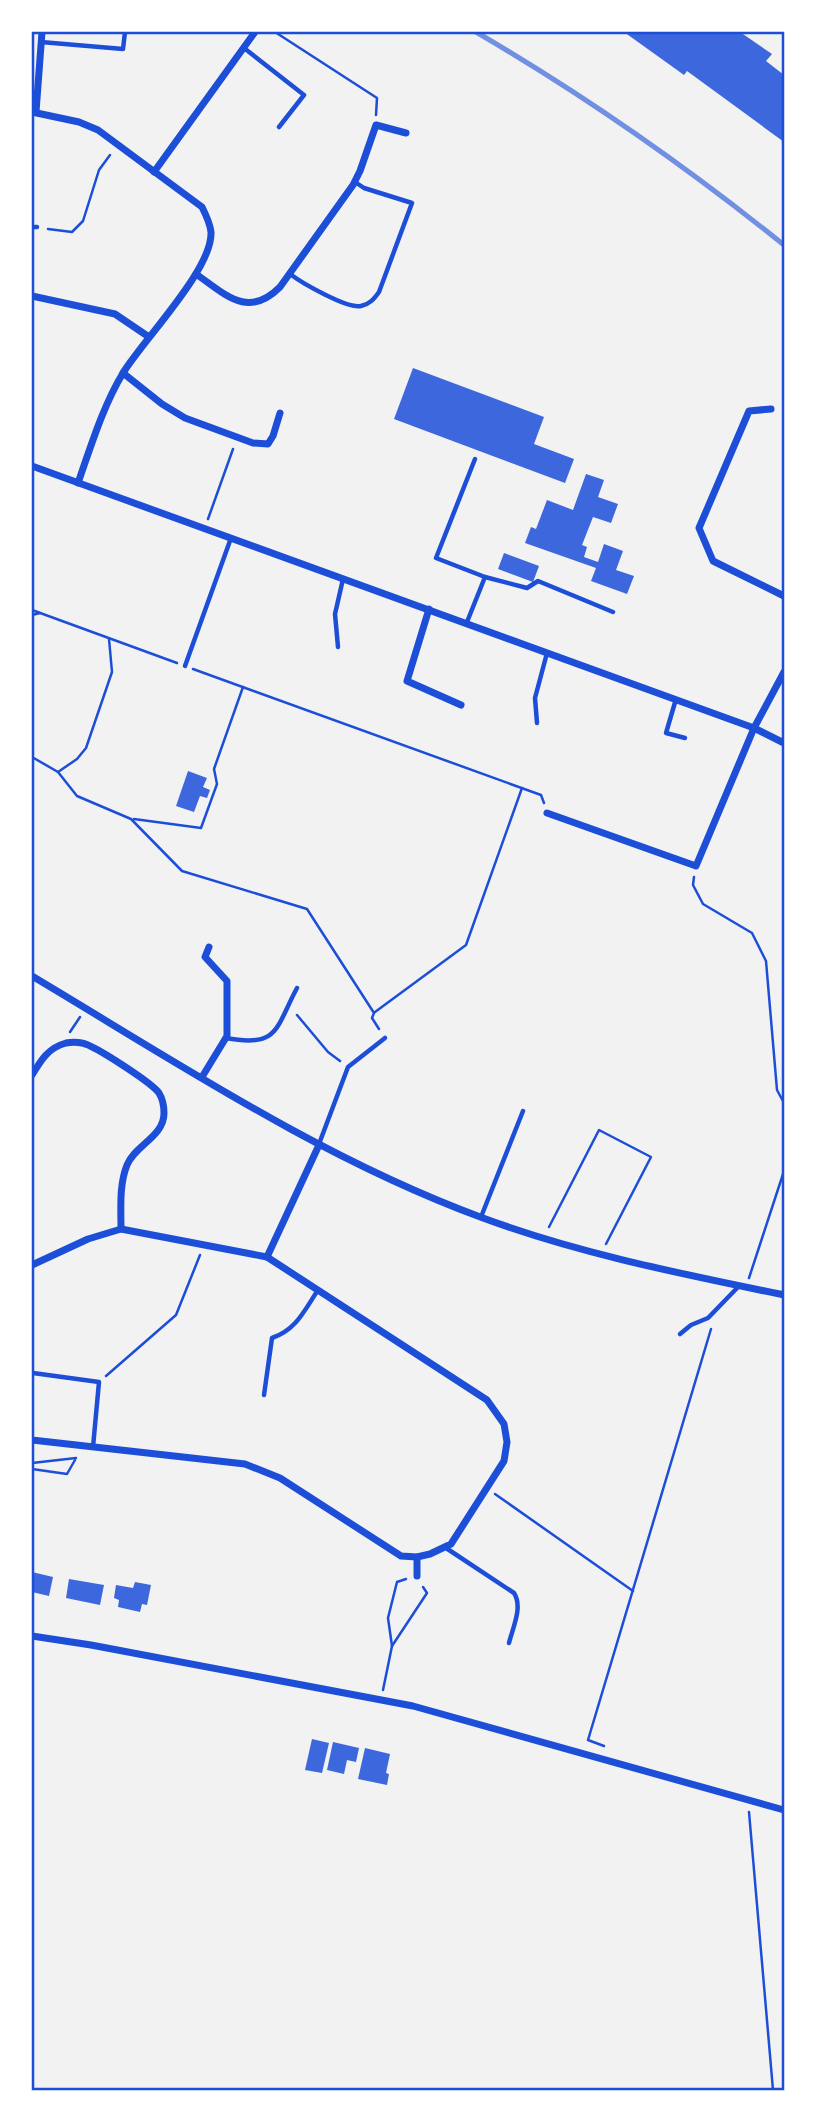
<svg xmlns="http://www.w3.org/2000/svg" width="816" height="2122" font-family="'Exo 2',sans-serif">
  <rect width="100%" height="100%" fill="#f2f2f2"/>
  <g fill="#3d67dc">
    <polygon points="624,32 740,32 772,54 766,61 784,75 784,142 687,71 684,75"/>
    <polygon points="413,368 544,417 534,444 574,459 565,483 394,419"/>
    <polygon points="586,474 604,480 598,497 618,504 611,523 593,517 582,545 587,547 584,557 598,562 604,544 623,551 616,570 634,576 627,594 591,581 596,568 525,543 531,527 536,529 547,500 573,510"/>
    <polygon points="504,553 539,566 533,582 498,569"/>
    <polygon points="188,771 207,778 203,787 210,790 207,798 200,796 194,812 176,806"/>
    <polygon points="32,1572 53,1577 49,1596 32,1592"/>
    <polygon points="69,1579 104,1585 100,1605 66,1598"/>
    <polygon points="135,1582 151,1585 147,1605 142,1604 140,1612 118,1607 119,1600 114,1598 116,1585 133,1588"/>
    <polygon points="312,1739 329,1743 322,1773 305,1770"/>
    <polygon points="333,1742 359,1748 356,1762 347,1760 344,1774 327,1770"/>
    <polygon points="365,1748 390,1754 386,1773 389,1774 387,1785 358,1779"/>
  </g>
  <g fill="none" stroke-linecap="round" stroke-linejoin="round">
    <g stroke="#1d4ed8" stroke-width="2.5">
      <polyline points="275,32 377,98 376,115"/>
      <polyline points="48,229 72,232 83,221 99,170 110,155"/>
      <polyline points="208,519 233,449"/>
      <polyline points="32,610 177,663"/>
      <polyline points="32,615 40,613"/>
      <polyline points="193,669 541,795 544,803"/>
      <polyline points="32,757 58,772 77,796 131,819 182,871 307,909 374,1013 372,1018 379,1029"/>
      <polyline points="58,772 77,759 86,748 112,672 109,639"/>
      <polyline points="134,819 201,828 217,784 214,769 243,687"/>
      <polyline points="694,877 693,885 703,904 752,933 766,961 777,1090 784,1103"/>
      <polyline points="375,1012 466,945 522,788"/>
      <polyline points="297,1015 328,1052 340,1061"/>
      <polyline points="70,1032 80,1017"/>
      <polyline points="549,1227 599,1130 651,1157 606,1244"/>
      <polyline points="749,1278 784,1171"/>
      <polyline points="106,1376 176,1315 200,1255"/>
      <polyline points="32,1463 76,1458"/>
      <polyline points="32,1469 67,1474 75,1460"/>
      <polyline points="495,1494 633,1591"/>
      <polyline points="392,1646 427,1593 423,1587"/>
      <polyline points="383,1690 392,1646 388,1618 397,1582 406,1579"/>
      <polyline points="604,1746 588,1740 711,1329"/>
      <polyline points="749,1812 773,2090"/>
    </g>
    <g stroke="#1d4ed8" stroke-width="4.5">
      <polyline points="41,42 123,49 125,32"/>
      <polyline points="244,48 304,95 279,127"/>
      <polyline points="32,227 37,227"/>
      <path d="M290,274C302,283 347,309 361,306C370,304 374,299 379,292L412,203L364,188L355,182"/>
      <polyline points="485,577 527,588 538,581 613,612"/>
      <polyline points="467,622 485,577 436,558 475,459"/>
      <polyline points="338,647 335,614 343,579"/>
      <polyline points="185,666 231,538"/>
      <polyline points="676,699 666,733 685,738"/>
      <polyline points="537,723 535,698 547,653"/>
      <path d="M226,1038C279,1048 275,1029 297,988"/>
      <polyline points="319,1144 348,1067 385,1038"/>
      <polyline points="481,1217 523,1111"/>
      <polyline points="680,1334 691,1325 708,1318 739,1286"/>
      <polyline points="33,1373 99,1382 93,1447"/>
      <path d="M264,1395L272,1338C296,1330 304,1311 318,1290"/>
      <path d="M446,1548L514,1593C523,1607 513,1627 509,1643"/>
    </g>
    <g stroke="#1d4ed8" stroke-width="7">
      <path d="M32,112L79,122L98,130L202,207C206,215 210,223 211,232C213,269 143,340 123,373C103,406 91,446 78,483"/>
      <polyline points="36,112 42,32"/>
      <polyline points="154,172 255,32"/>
      <path d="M196,274C226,295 248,319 280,287L353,185L360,171L376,125L406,133"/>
      <polyline points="32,296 115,314 149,337"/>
      <polyline points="123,373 162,404 185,418 253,443 268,444 273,436 280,413"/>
      <polyline points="771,409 749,411 699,528 713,561 784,596"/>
      <polyline points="32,466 754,728 784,743"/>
      <polyline points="429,609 407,681 461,705"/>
      <polyline points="547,813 696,866 754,728 784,672"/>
      <path d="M32,976C178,1063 322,1159 483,1218C580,1254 683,1274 784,1295"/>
      <path d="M32,1075C41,1060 48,1048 66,1043C71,1042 77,1042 82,1043C94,1045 152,1083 159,1093C162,1098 164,1107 164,1113C164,1137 135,1145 127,1165C119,1185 121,1208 121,1229"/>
      <polyline points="202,1077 227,1036 227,981 205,957 209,947"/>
      <polyline points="267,1257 319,1145"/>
      <polyline points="32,1265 88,1239 121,1229 267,1257 487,1400 504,1424 507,1442 504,1461 451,1544 430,1554 417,1557 401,1556 280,1478 245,1464 32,1440"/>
      <polyline points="417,1557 417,1576"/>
      <polyline points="32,1636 91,1645 413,1706 784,1810"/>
    </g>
    <path stroke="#7290e2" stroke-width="5" d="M476,32C584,95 687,167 784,245"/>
  </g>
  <rect width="816" height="2122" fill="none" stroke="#ffffff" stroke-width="66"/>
  <rect x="33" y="33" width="750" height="2056" fill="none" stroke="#1d4ed8" stroke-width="2.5"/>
</svg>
